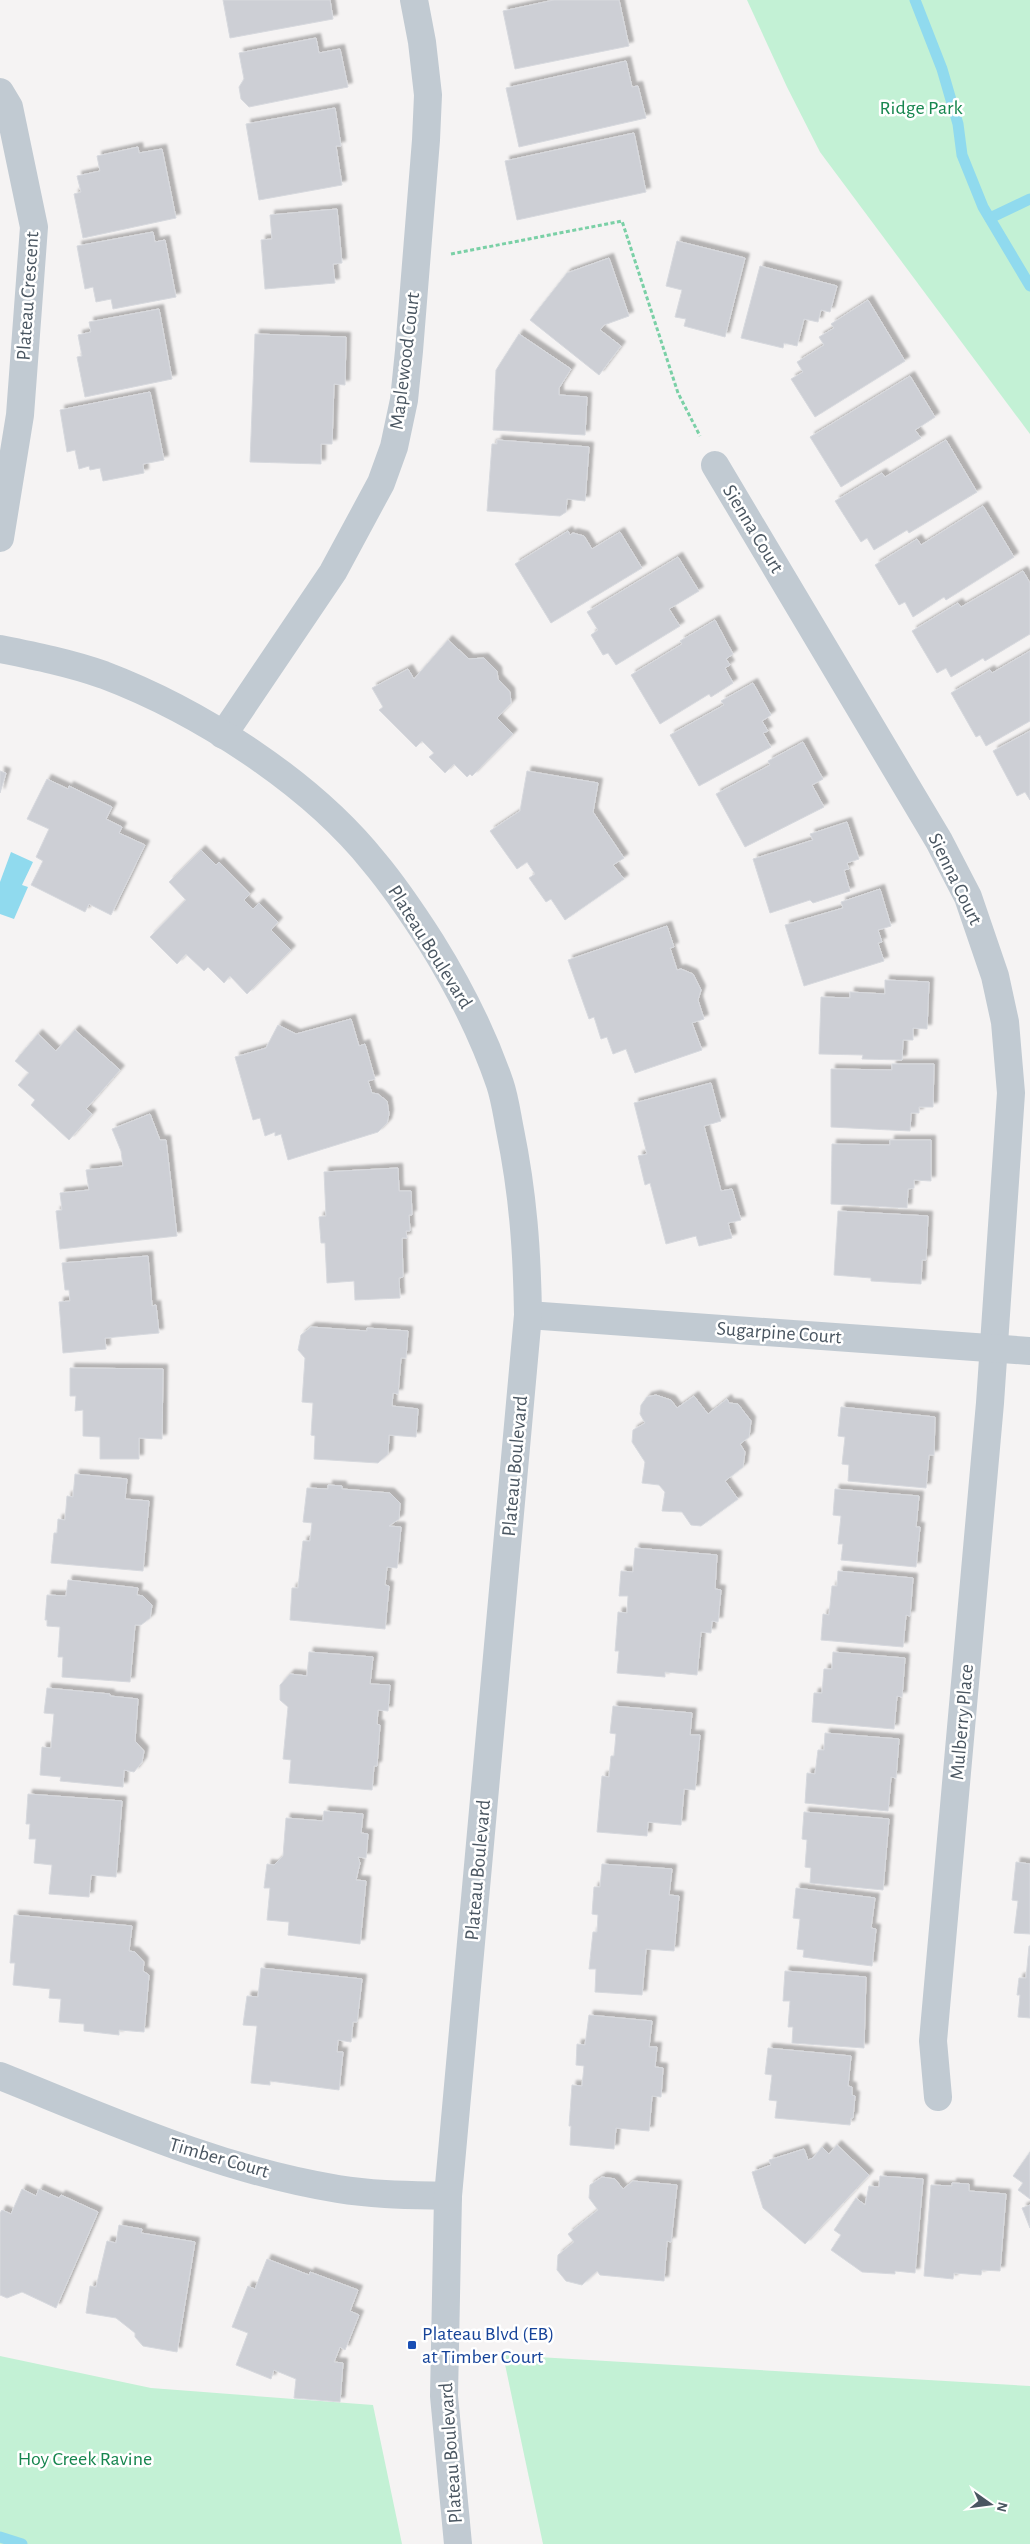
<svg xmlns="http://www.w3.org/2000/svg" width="1030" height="2544" font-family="'Alegreya Sans',sans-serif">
  <defs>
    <filter id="shadow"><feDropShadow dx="4.5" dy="-4.5" stdDeviation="1" flood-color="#0004"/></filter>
  </defs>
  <rect width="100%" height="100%" fill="#f5f3f3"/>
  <g fill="#c3f1d5">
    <polygon points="747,0 1030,0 1030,434 820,152 787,87"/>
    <polygon points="503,2355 1030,2386 1030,2544 543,2544"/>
    <polygon points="0,2356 151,2388 373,2405 402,2544 0,2544"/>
  </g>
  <polygon fill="#90daee" points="11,852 33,862 22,885 28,887 14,919 0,914 0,882"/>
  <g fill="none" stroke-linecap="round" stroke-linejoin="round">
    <g stroke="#90daee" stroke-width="11">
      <polyline points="915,0 942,69 958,124 962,155 983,207 1030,286"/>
      <polyline points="990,218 1030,199"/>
      <polyline points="0,2537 22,2544"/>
    </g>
  </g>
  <g fill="#cdcfd5" stroke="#d7d9de" filter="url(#shadow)">
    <polygon points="223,0 330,0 333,19 230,38"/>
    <polygon points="554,0 619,0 629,46 515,69 503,11"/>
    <polygon points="316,38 319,53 340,49 348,87 249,107 241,99 239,87 244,79 239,53"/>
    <polygon points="626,61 632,87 638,86 646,118 519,147 506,88"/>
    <polygon points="335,108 341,146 336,146 342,185 259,200 246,124"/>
    <polygon points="634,133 646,192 517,220 505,161"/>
    <polygon points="138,147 139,153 162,149 176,218 83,238 74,194 81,192 77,176 100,171 97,156"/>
    <polygon points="337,209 342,263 333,264 335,283 265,289 261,240 272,239 270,215"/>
    <polygon points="153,232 155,242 165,240 176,297 113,309 111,299 96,302 93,287 85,289 77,246"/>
    <polygon points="677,241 745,258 725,337 684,326 686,319 675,317 682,290 666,286"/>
    <polygon points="609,258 629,316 604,325 600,330 621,346 599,375 530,320 567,273"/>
    <polygon points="760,266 837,286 830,312 821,310 818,322 804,319 797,346 784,343 783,348 741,338"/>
    <polygon points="868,300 905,361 815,417 791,379 803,372 797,362 824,345 819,337 834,328 831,324"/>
    <polygon points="159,309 172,379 85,397 77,357 82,356 78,335 91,332 89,322"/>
    <polygon points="255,334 346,337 345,385 334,384 332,444 321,444 321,464 250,462"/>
    <polygon points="519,334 571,369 559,388 559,395 587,397 585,435 493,430 496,370"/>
    <polygon points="910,376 935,417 915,430 921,438 841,487 810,437"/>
    <polygon points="150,392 164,460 143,464 144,473 103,481 100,468 90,470 89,466 79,469 75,450 67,452 60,410"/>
    <polygon points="497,440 589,447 585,501 567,499 566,512 560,516 487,511 492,444 497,444"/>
    <polygon points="946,440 977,492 909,533 907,530 874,550 867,538 861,542 835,501 882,473 885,477"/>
    <polygon points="983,506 1014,557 946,600 944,597 913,617 905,602 899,605 875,565 917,539 921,545"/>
    <polygon points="568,531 570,535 573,533 584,536 592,549 620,532 642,568 551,623 515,564"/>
    <polygon points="678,557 699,591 669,609 680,626 616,665 608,653 603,655 591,635 598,630 587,612"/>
    <polygon points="1023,571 1030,583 1030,634 985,661 983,658 951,677 946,668 937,673 912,631 958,603 961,607"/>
    <polygon points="715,620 733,654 726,659 730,665 725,668 733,683 711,697 709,694 660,724 631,675 682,644 680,641"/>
    <polygon points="448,640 469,659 484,658 497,671 498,679 510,692 511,703 497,718 513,734 472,776 470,774 467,777 454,764 445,773 429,757 434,753 422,741 416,747 379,710 383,707 372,688 408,669 414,679"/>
    <polygon points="1030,651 1030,721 986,746 980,735 976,737 951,693 990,670 992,673"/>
    <polygon points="753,683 771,715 762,721 768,731 763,733 771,747 699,786 670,735 724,705 721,701"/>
    <polygon points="1030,731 1030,800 1025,792 1017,796 993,751"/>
    <polygon points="803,742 823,779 812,785 824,807 745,847 716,794 770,765 768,761"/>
    <polygon points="0,771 6,773 0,793"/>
    <polygon points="527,771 598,783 593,812 624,858 613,865 624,879 565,920 551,899 546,902 529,878 535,874 527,862 517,869 490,831 520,811"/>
    <polygon points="47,779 68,789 69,786 112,807 106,819 122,827 119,833 145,845 111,915 89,904 85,912 31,885 43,861 36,857 49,829 27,819"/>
    <polygon points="847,822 859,859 847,863 849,869 844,870 850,891 813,903 810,900 770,913 753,859 813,840 810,834"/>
    <polygon points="201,850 216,865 219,862 250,894 244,900 253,909 259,903 278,922 271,930 291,950 247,994 230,976 224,983 208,967 204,971 186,954 177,964 150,937 186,900 169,882"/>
    <polygon points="880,889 891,926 878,930 882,942 878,943 884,961 804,986 785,925 843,908 841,902"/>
    <polygon points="667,926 674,947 670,948 677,970 681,969 693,974 701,990 698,1000 704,1019 692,1023 702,1050 635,1073 626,1049 613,1054 607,1037 601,1039 594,1017 589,1019 568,960"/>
    <polygon points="885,980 929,982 927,1029 913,1028 913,1040 903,1040 902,1060 862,1059 863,1055 819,1054 821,997 850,998 850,992 885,994"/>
    <polygon points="351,1019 359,1046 365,1044 375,1079 368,1081 372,1093 378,1094 387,1101 389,1114 387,1123 378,1132 288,1160 281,1134 275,1136 275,1132 265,1136 260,1118 253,1120 235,1057 266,1048 278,1025 296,1034"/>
    <polygon points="75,1030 120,1070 86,1109 92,1114 69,1140 31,1105 35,1100 18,1085 29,1073 15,1061 38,1034 56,1051"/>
    <polygon points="892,1064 934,1064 933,1107 919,1107 919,1113 911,1113 910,1131 831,1127 831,1069 892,1070"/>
    <polygon points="711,1083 721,1121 704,1126 721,1191 732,1189 741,1220 728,1223 732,1238 699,1246 696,1236 666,1244 650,1183 645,1185 638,1156 647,1154 634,1103"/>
    <polygon points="150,1114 160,1140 166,1140 177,1236 60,1249 56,1211 62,1210 60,1193 89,1190 86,1170 123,1166 121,1151 112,1129"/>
    <polygon points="890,1140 931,1140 931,1181 914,1180 914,1188 908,1189 907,1208 831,1204 832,1144 890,1145"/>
    <polygon points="398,1168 399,1191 411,1191 412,1215 409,1215 410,1231 406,1231 407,1238 402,1238 403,1277 399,1278 400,1298 355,1300 354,1281 327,1283 325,1243 321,1243 319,1217 326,1216 324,1172"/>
    <polygon points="838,1211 928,1216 926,1260 922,1260 921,1284 871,1281 871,1278 834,1275"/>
    <polygon points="148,1256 152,1306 156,1305 159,1333 105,1338 106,1349 63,1353 59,1302 70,1301 69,1290 65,1290 62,1263"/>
    <polygon points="311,1327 367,1331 367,1328 408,1331 406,1358 401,1358 398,1394 393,1393 392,1406 418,1409 416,1437 389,1435 388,1454 378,1463 314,1459 315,1436 311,1435 313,1403 302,1402 305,1358 298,1350 301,1335"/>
    <polygon points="70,1368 163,1369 162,1439 139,1438 139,1459 100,1459 100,1437 83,1436 83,1410 75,1411 76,1396 70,1396"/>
    <polygon points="656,1395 671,1400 677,1408 694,1396 708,1414 727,1399 729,1403 738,1404 751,1421 749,1437 740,1444 745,1452 743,1467 725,1481 738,1499 701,1526 691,1525 682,1512 662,1511 665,1492 659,1485 642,1483 645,1462 632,1442 633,1430 645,1423 640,1414 641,1405 647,1397"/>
    <polygon points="841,1407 935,1417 934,1455 929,1455 926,1488 848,1481 849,1465 842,1464 845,1437 838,1436"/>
    <polygon points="75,1474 127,1479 125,1499 149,1501 143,1571 51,1563 54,1533 57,1533 58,1519 65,1520 67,1496 73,1497"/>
    <polygon points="328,1485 342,1486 342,1489 390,1493 400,1503 399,1519 389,1526 401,1527 397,1568 387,1567 385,1585 389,1586 385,1629 290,1620 292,1588 298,1588 303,1541 310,1541 312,1523 303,1522 307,1488 328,1489"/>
    <polygon points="835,1489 919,1496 916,1527 920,1527 916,1567 841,1560 843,1544 838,1544 841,1516 833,1515"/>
    <polygon points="635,1548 717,1555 715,1589 721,1590 718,1622 712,1621 711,1633 701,1632 697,1675 665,1672 665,1677 617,1673 619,1651 615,1651 618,1612 627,1613 628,1596 619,1596 621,1571 633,1572"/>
    <polygon points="838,1571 913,1578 910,1616 906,1615 903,1647 821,1640 823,1614 829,1615 832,1586 837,1586"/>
    <polygon points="68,1580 138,1588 137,1595 143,1596 152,1605 150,1618 141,1625 135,1625 130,1682 62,1677 63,1657 58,1657 60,1627 47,1626 47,1620 45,1620 47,1595 66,1596"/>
    <polygon points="309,1652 373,1657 370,1684 390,1685 388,1711 378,1710 377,1724 380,1725 377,1766 374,1766 372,1790 289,1783 291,1760 283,1759 288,1707 280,1700 280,1685 290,1674 307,1676"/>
    <polygon points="833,1652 905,1658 902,1697 897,1696 894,1729 812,1722 814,1693 822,1693 824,1669 832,1669"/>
    <polygon points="47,1688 110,1694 110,1696 138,1699 135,1741 144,1751 142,1762 134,1772 124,1770 123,1787 60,1781 61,1777 40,1775 42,1747 51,1748 54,1714 44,1713"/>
    <polygon points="613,1706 692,1713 690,1735 700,1735 695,1790 684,1789 681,1825 648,1822 647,1836 597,1832 602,1776 609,1777 611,1756 614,1756 616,1734 610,1733"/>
    <polygon points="825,1733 899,1739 896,1778 891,1777 888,1811 805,1803 807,1773 815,1774 818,1750 824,1750"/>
    <polygon points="28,1794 122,1801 116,1877 91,1875 89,1897 49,1894 52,1865 34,1863 36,1839 29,1839 30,1824 26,1824"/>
    <polygon points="324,1811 363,1814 361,1833 368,1834 366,1858 358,1857 360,1863 356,1880 366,1881 360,1944 288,1935 289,1922 267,1920 270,1888 264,1888 267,1864 274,1865 283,1856 286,1818 323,1821"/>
    <polygon points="804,1812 889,1819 883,1890 810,1883 811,1868 805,1867 807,1840 802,1839"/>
    <polygon points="1016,1862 1030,1864 1030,1934 1014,1933 1018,1901 1012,1900"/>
    <polygon points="602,1864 672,1869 669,1895 679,1896 674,1951 646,1949 642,1995 595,1992 596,1969 589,1969 593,1932 597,1932 598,1915 592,1914 594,1887 600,1887"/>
    <polygon points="796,1888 875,1898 871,1928 876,1929 872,1966 803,1957 804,1950 797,1949 800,1919 793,1918"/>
    <polygon points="14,1915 132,1926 129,1951 135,1952 144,1962 143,1971 149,1975 144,2032 119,2030 119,2035 84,2031 84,2024 59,2022 61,1999 49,1998 50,1989 13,1985 15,1963 10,1963"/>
    <polygon points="1029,1946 1030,1946 1030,2018 1018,2017 1020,1995 1017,1995 1019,1978 1026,1978"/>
    <polygon points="261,1968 362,1979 357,2022 353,2022 351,2042 338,2040 337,2052 343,2052 339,2090 270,2081 270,2085 251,2083 257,2026 243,2025 247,1996 258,1997"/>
    <polygon points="785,1971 866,1977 864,2048 792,2043 793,2027 788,2027 790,2001 783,2001"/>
    <polygon points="589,2015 652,2021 649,2047 657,2047 655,2067 663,2068 661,2097 652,2096 649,2131 616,2128 614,2149 570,2145 571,2126 569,2126 572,2085 582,2086 584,2066 576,2065 577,2044 585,2045"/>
    <polygon points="768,2048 851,2056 848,2086 852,2087 852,2095 855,2096 853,2118 851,2118 850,2125 775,2118 777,2101 769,2100 772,2075 765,2074"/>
    <polygon points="837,2145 869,2175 805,2244 763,2208 752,2172 771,2165 769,2160 804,2149 808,2160 813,2158 822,2147 829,2154"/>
    <polygon points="1030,2152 1030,2199 1018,2190 1023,2183 1013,2176"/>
    <polygon points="880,2176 923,2179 915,2273 895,2271 895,2274 862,2272 831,2250 841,2235 834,2230 856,2198 865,2205 869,2186 879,2187"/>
    <polygon points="602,2177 615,2179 623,2189 633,2181 677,2185 671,2242 667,2241 664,2281 600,2275 597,2271 582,2285 566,2281 557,2270 558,2255 574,2242 568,2234 598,2210 589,2198 590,2185"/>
    <polygon points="952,2183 969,2184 969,2191 1006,2194 1000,2271 982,2270 981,2275 954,2273 953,2279 924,2276 931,2185 952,2186"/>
    <polygon points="22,2189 36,2196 39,2189 59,2198 61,2195 98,2212 56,2308 22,2292 7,2298 0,2295 0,2213 2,2210 11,2214"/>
    <polygon points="1030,2205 1030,2228 1022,2208"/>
    <polygon points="119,2225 142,2229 141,2233 195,2242 177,2352 143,2346 135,2337 135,2333 116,2318 86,2313 90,2286 96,2287 107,2241 116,2243"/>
    <polygon points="267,2259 309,2275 310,2272 358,2290 350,2311 359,2315 345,2350 340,2347 334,2362 343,2363 340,2402 294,2398 296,2379 274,2370 271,2379 236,2365 248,2333 232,2327 248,2286 255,2289"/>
  </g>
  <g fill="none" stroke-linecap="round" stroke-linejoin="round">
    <polyline stroke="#7ad0a6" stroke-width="3" stroke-dasharray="4 2.5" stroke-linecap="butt" points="451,254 622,221 678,393 700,436"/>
    <g stroke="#c1cad2" stroke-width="28">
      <polyline points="0,92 9,107 34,227 20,415 0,538"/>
      <polyline points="715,465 939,841 968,897 995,976 1005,1022 1011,1093 990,1403 933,2041 938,2097"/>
      <polyline points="223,735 333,572 381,483 394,447 404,400 409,351 426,140 428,95 422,42 414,0"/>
      <polyline points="528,1315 1030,1351"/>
      <path d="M0,2076C110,2120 220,2170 338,2189C375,2195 412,2195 448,2196"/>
    </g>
    <path stroke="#c1cad2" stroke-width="28" d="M0,649C35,656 70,663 104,675C199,711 310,782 374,862C395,887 413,914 431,942C459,987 483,1034 500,1084C505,1099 507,1115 510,1130C523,1194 527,1250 528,1315L448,2196L444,2396L458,2544"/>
  </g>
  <rect fill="#1a4fb4" stroke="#fff" stroke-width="2" x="407" y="2340" width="10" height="10" rx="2.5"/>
  <g text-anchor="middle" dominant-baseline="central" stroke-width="5" stroke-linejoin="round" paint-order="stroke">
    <g font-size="20" fill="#17864f" stroke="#fff">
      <text x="921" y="108">Ridge Park</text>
      <text x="85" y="2459">Hoy Creek Ravine</text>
    </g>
    <g font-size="20" fill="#4a5661" stroke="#fff">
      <text transform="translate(28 296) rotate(-86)">Plateau Crescent</text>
      <text transform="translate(405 361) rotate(-83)">Maplewood Court</text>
      <text transform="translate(753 529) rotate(59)">Sienna Court</text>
      <text transform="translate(955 879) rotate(64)">Sienna Court</text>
      <text transform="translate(430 947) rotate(58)">Plateau Boulevard</text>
      <text transform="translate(779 1333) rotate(4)">Sugarpine Court</text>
      <text transform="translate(515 1466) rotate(-85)">Plateau Boulevard</text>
      <text transform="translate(962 1722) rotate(-85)">Mulberry Place</text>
      <text transform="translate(478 1870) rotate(-85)">Plateau Boulevard</text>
      <text transform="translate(219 2158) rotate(16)">Timber Court</text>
      <text transform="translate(451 2453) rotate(-94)">Plateau Boulevard</text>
    </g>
    <g font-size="20" fill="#164399" stroke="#fff" text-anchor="start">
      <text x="422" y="2334">Plateau Blvd (EB)<tspan x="422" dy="23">at Timber Court</tspan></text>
    </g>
  </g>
  <g transform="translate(990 2504) rotate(104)" stroke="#ffffff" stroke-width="4" paint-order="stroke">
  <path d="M0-4L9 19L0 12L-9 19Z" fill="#4a5661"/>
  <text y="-8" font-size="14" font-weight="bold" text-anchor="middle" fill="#4a5661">N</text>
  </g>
</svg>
